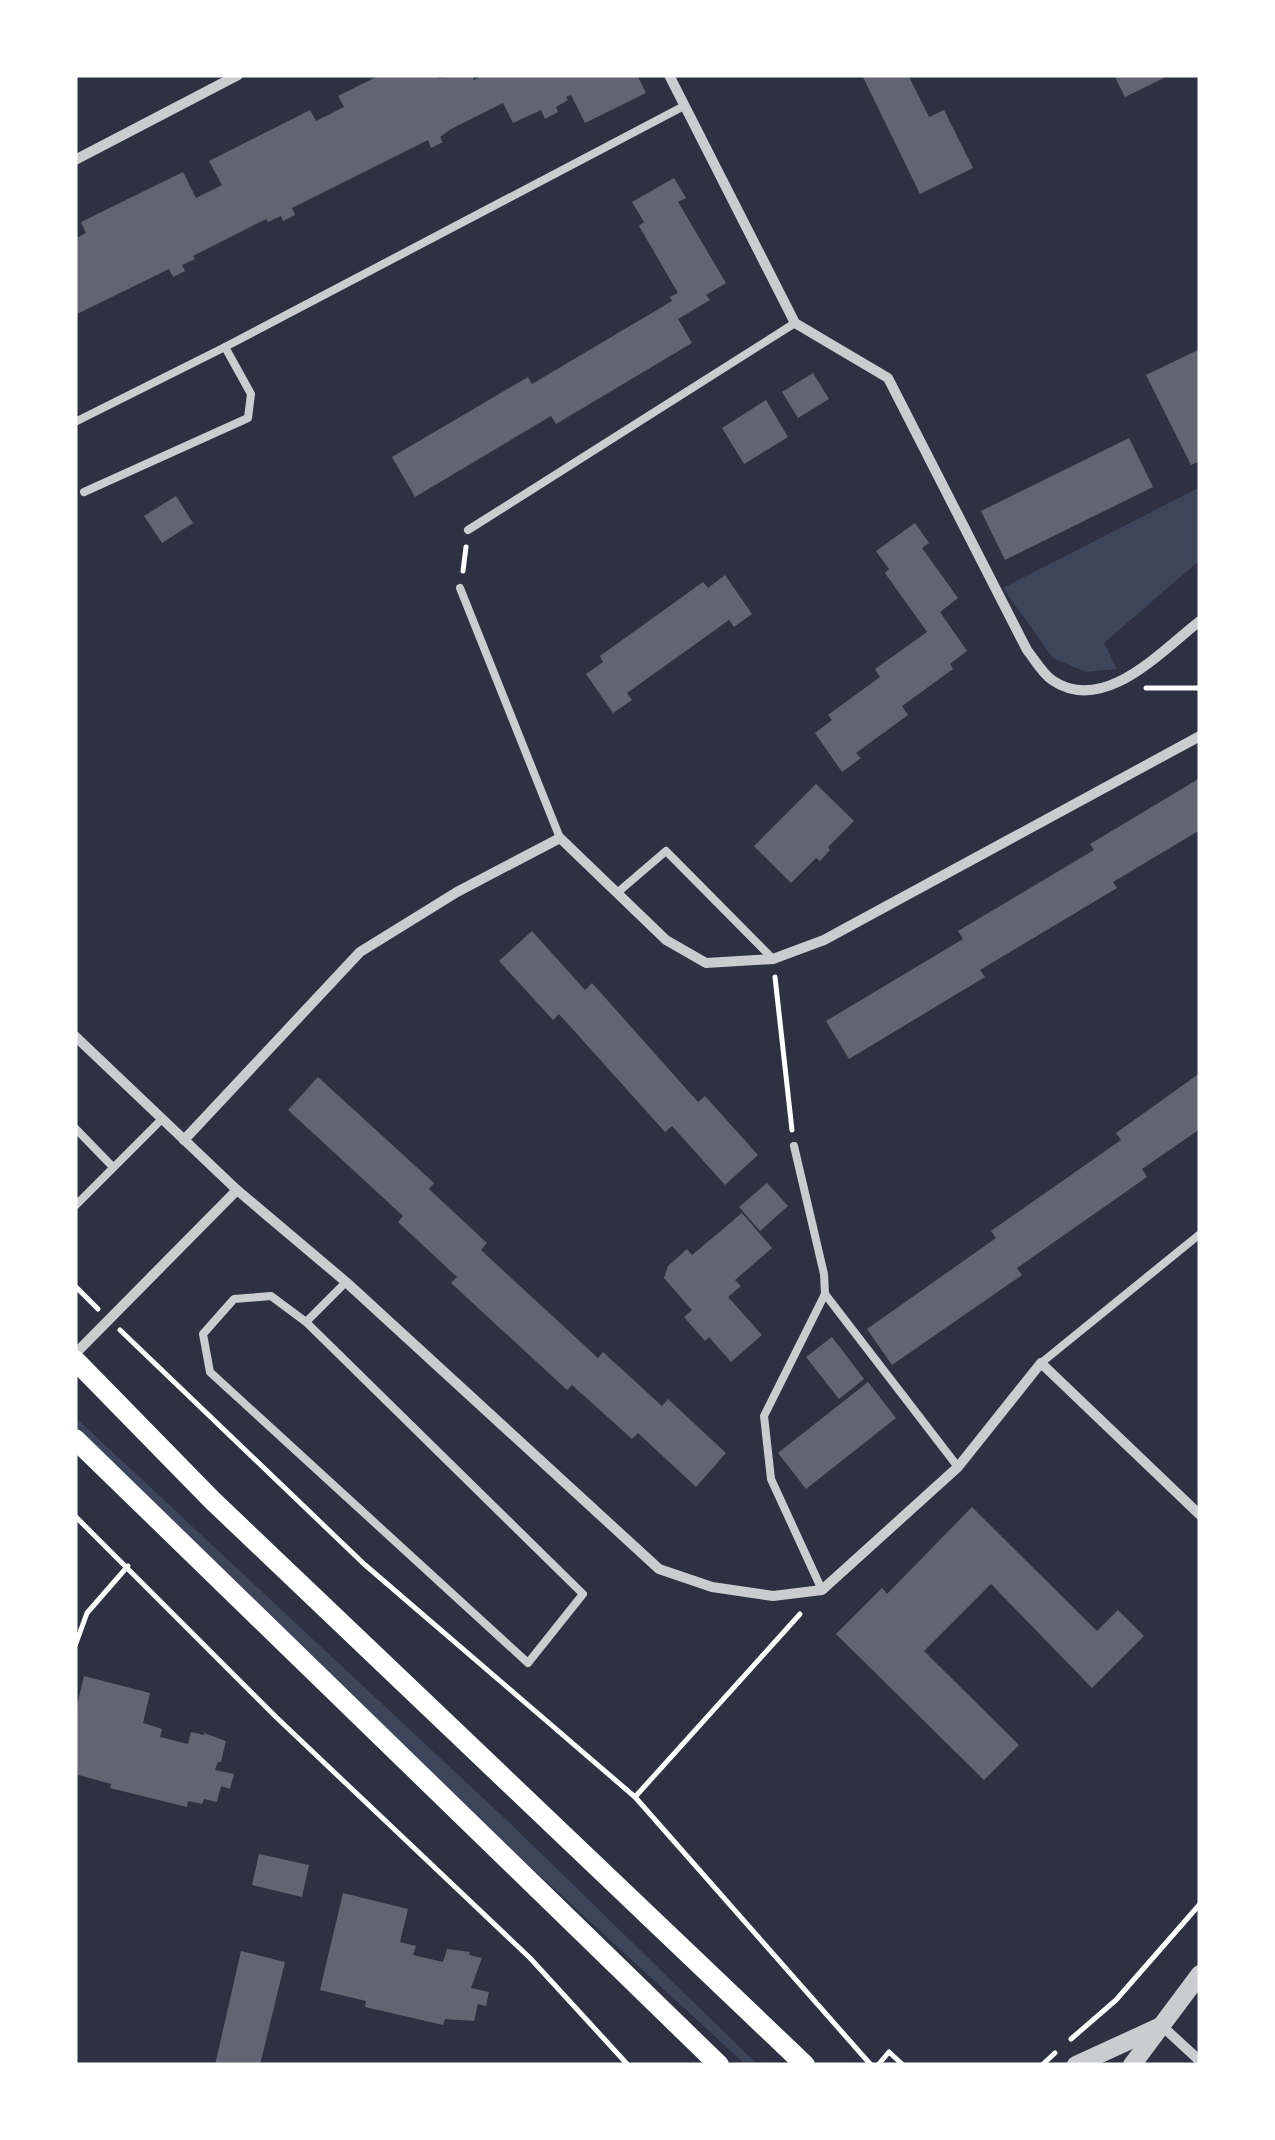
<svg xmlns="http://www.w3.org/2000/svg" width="1275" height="2140" font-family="Ubuntu,sans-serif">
  <rect width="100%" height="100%" fill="#2d3142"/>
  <g fill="#3c4559">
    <polygon points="1200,487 1200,560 1104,643 1117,669 1086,672 1053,658 1003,588"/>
    <polygon points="75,1417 513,1826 758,2065 746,2065 500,1839 75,1433"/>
  </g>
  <g fill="#626471">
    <polygon points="380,75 437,75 439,78 472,75 474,80 484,75 637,75 646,93 585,123 571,95 566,97 568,100 556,107 558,112 545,119 541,110 513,123 503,103 451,129 440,137 443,142 431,148 428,140 292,208 295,215 283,221 281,216 268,222 266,219 193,256 195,259 182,265 185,271 173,277 169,269 75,315 75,239 86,233 81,222 183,172 196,198 222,185 209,161 310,110 316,121 344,107 338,96"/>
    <polygon points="862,75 908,75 929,117 944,110 973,168 920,194"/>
    <polygon points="1114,75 1162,75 1164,78 1125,97"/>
    <polygon points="674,178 686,198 678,202 726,283 706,295 710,300 678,319 692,343 556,424 551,416 415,497 392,457 528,377 532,384 672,301 670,297 678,293 639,226 644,222 632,202"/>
    <polygon points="1200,349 1200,461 1191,465 1146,375"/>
    <polygon points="813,373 829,399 798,418 782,392"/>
    <polygon points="766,400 788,437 744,464 722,428"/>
    <polygon points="1129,438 1153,487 1005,560 981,511"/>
    <polygon points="176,496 193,523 162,543 144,516"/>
    <polygon points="915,523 929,543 922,548 958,598 940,612 967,651 950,664 953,669 902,706 908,715 856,753 861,758 842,772 815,733 832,720 828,715 880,677 875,669 927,632 885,573 889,569 876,551"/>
    <polygon points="725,575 752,614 734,627 729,620 627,693 632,700 613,713 586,674 603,662 600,656 703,582 708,588"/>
    <polygon points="1200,778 1200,830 1113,882 1117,888 980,970 985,977 849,1059 826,1021 963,939 958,931 1094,850 1090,844"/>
    <polygon points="816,784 854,821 828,847 830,850 820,861 816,858 791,883 754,846"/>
    <polygon points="532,931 585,990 592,983 698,1102 705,1096 758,1155 725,1185 672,1126 665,1132 559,1014 553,1020 499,961"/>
    <polygon points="1200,1073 1200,1129 1142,1169 1147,1177 1017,1268 1022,1275 892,1365 867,1329 996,1238 991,1231 1121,1140 1116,1133"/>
    <polygon points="318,1077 434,1183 429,1189 487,1243 481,1250 598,1358 603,1352 662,1406 668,1399 726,1453 696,1487 638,1433 632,1439 572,1385 567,1390 451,1283 457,1277 398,1222 403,1216 288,1110"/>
    <polygon points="767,1183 788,1206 760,1231 739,1207"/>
    <polygon points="742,1213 772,1248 735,1280 741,1286 728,1297 762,1335 731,1362 709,1337 705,1341 684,1317 692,1310 664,1278 668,1266 687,1249 692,1255"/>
    <polygon points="832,1337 864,1379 839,1399 806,1357"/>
    <polygon points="868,1382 896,1418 806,1489 778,1453"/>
    <polygon points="972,1507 1097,1631 1118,1610 1144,1636 1092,1688 991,1584 924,1651 1019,1745 984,1780 836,1634 882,1588 887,1594"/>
    <polygon points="84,1676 150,1693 143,1723 162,1729 160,1737 188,1744 191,1732 204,1735 204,1733 226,1741 221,1762 218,1762 215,1770 234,1774 230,1789 221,1786 217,1802 204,1799 202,1804 188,1801 187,1807 110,1788 111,1784 75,1774 75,1714"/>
    <polygon points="259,1854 309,1865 302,1897 252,1885"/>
    <polygon points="343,1893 408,1909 400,1942 416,1946 413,1955 443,1962 447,1949 470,1952 469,1955 482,1958 471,1988 489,1992 486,2006 478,2004 474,2021 445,2019 443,2025 365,2007 366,2001 320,1990"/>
    <polygon points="241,1951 285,1962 260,2065 215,2065"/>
  </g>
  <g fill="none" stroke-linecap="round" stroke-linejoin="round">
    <g stroke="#fff" stroke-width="5">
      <polyline points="463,571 466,547"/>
      <polyline points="1146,688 1200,688"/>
      <polyline points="775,977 792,1130"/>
      <polyline points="75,1286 98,1309"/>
      <polyline points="120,1330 364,1564 635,1797 871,2065"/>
      <polyline points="75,1516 276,1717 530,1958 628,2065"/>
      <polyline points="75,1646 87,1613 128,1566"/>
      <polyline points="635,1797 800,1614"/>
      <polyline points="1071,2039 1116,2000 1200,1904"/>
      <polyline points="878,2065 889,2052 903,2065"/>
      <polyline points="1042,2065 1055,2053"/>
    </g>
    <g stroke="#caccd0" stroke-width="8">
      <polyline points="75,422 225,347 684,106"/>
      <polyline points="84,492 248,418 251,394 225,347"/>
      <polyline points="468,530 795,323"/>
      <polyline points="460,588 560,838"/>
      <polyline points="617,893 666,851 773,959"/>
      <polyline points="75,1128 112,1166"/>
      <polyline points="794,1146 824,1274 825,1294 764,1416 771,1479 822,1590"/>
      <polyline points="75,1206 162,1119"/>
      <polyline points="825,1294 958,1467"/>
      <polygon points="271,1296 306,1322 583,1594 528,1663 210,1372 203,1334 234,1299"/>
      <polyline points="306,1322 346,1282"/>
      <polyline points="1041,1363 1200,1234"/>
    </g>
    <g stroke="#caccd0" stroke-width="10">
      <path d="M669,75L795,323L888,378L1027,650C1035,660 1042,673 1052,680C1104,716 1162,650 1200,621"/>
      <polyline points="75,160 238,75"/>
      <polyline points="75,1036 237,1190 75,1354"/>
      <polyline points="184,1140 360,952 457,892 560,838 666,940 706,963 773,959 824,940 1200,736"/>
      <polyline points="237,1190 346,1282 659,1569 712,1587 773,1596 822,1590 958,1467 1041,1363 1200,1515"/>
      <polyline points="1162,2026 1200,2061"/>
    </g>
    <g stroke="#caccd0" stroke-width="18">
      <polyline points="1076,2065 1161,2026"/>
      <polyline points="1132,2065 1200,1974"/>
    </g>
    <g stroke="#fff" stroke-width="20">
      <polyline points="75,1360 212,1500 805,2065"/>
      <polyline points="75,1439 719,2065"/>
    </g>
  </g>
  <rect width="1275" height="2140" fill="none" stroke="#ffffff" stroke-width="155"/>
</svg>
